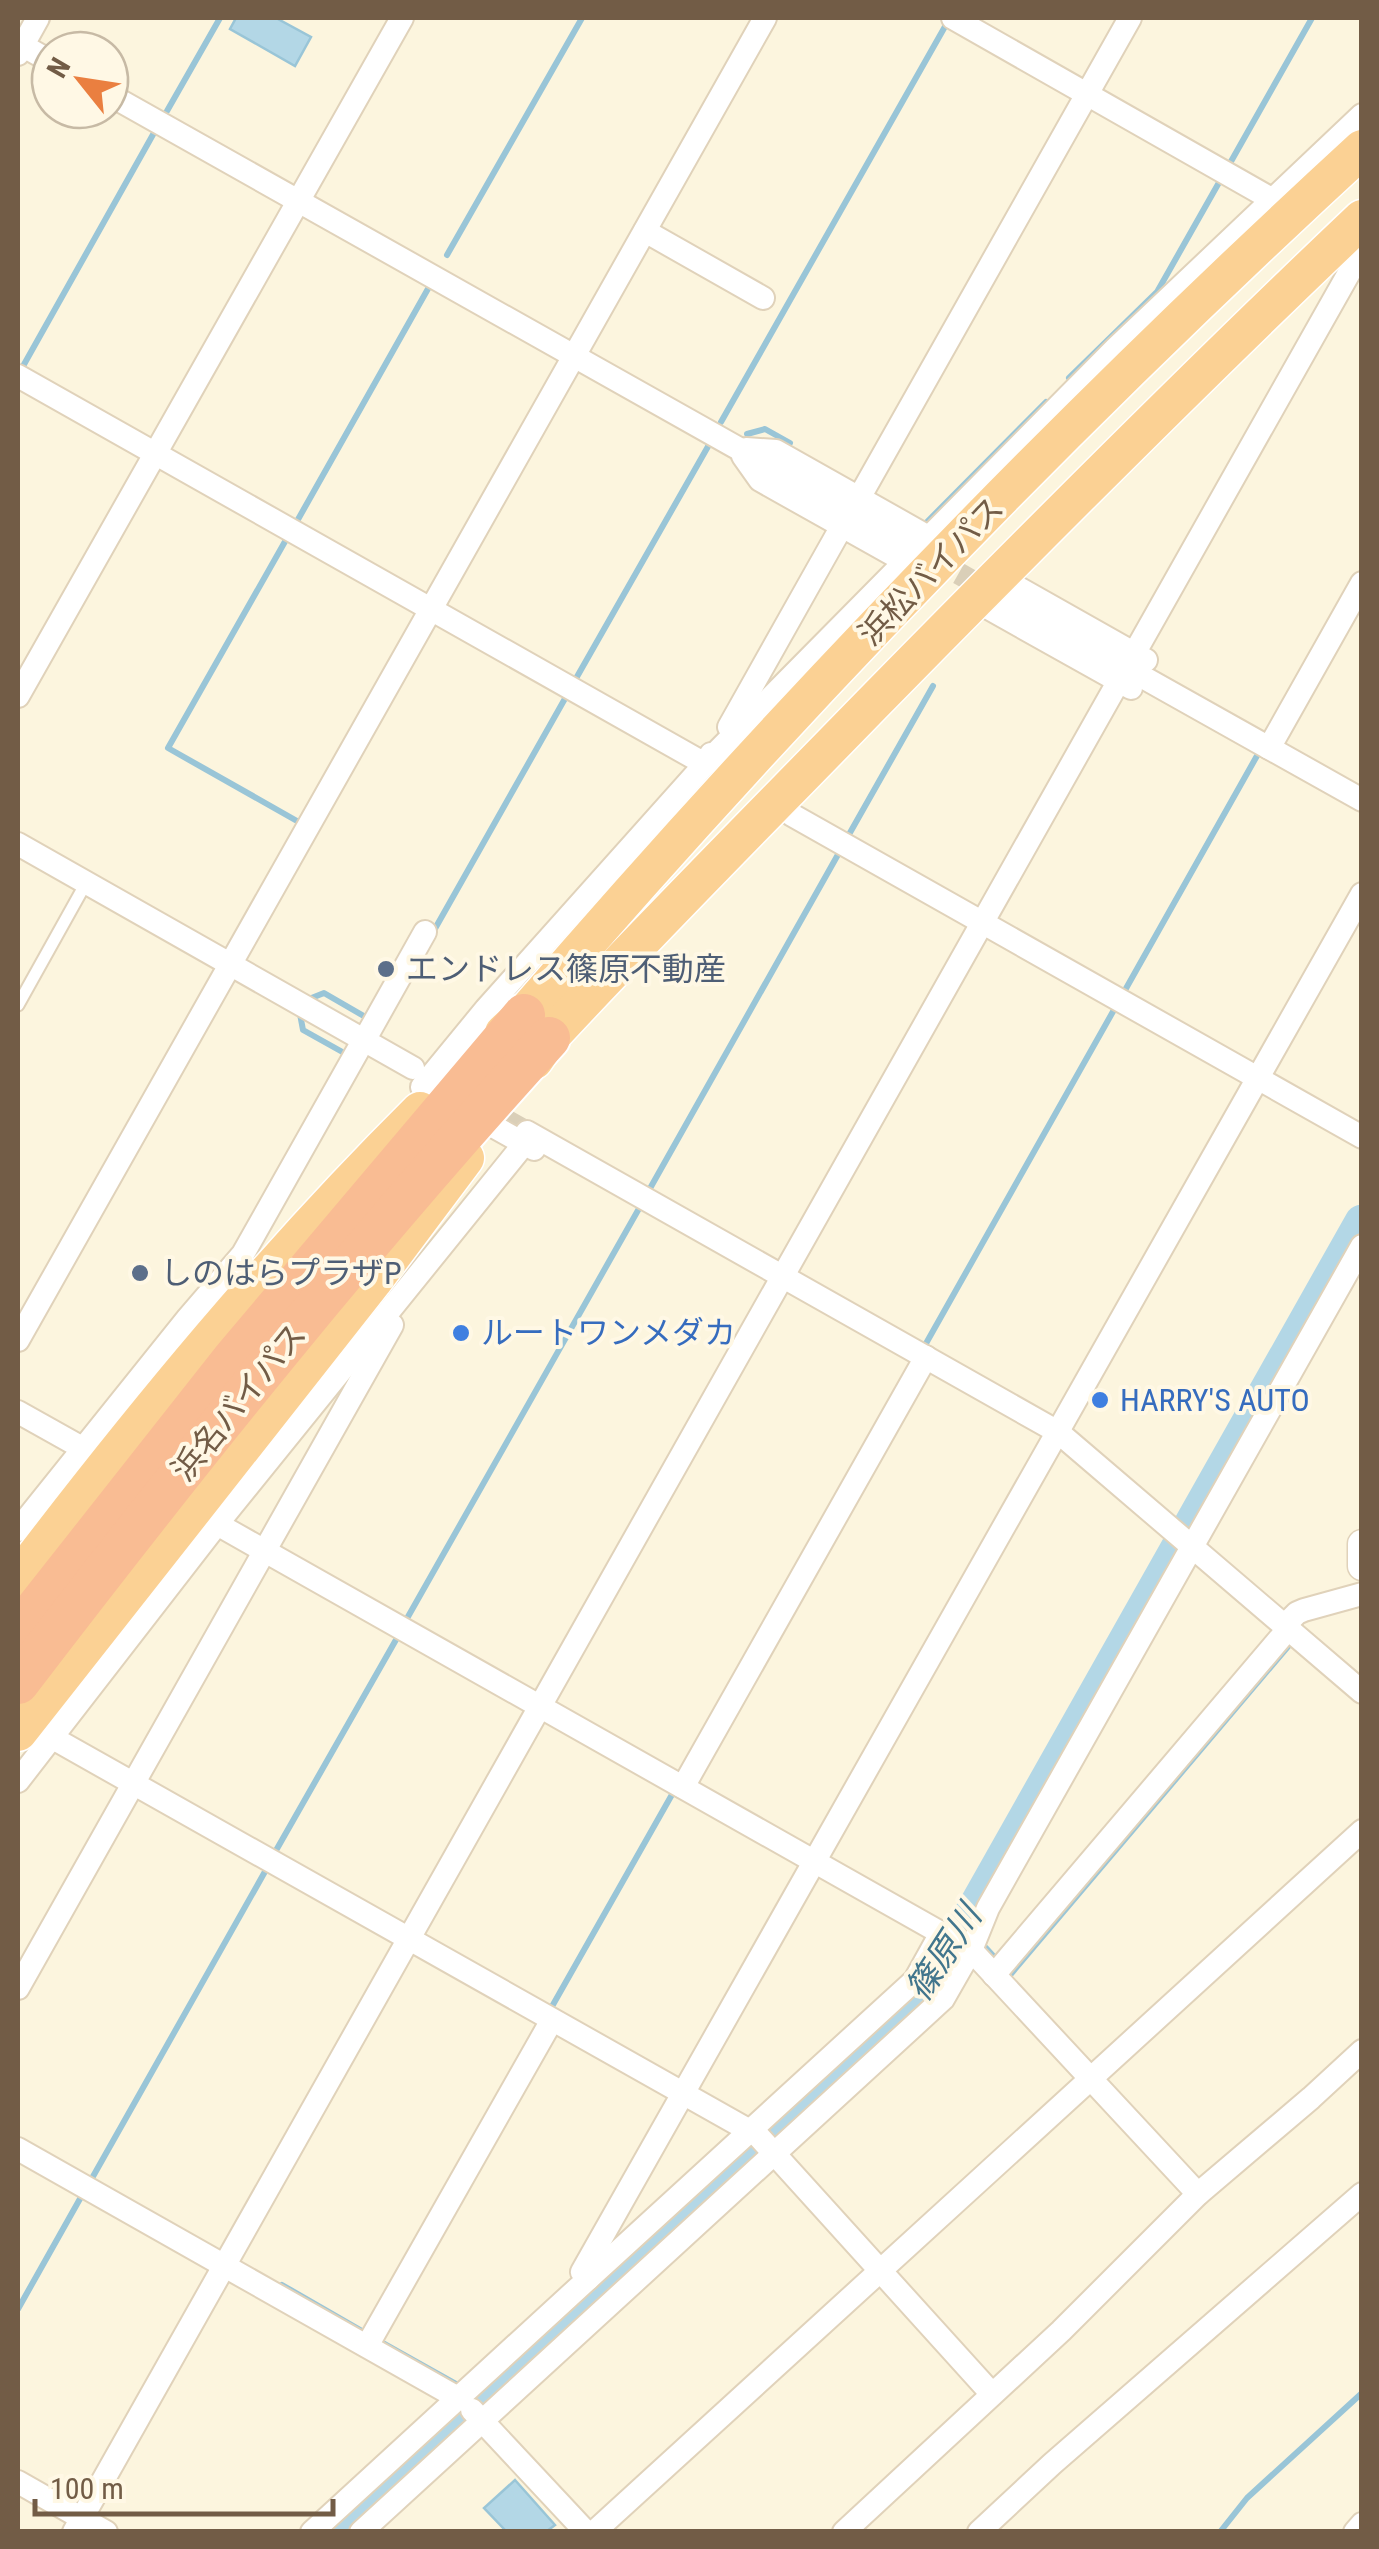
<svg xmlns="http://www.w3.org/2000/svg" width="1379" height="2549" font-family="'Roboto Condensed','Noto Sans JP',sans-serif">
  <rect width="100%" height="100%" fill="#fcf5de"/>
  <g fill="#b3d7e6" stroke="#99c5d7" stroke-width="2.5">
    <polygon points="236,18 276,18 311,37 295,66 230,29"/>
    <polygon points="515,2480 555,2525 547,2531 506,2531 484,2508"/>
  </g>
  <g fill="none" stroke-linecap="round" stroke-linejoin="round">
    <g stroke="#99c5d7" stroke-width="6">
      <polyline points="167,111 220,18"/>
      <polyline points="1229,165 1312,18"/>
      <polyline points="447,255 582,18"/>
      <polyline points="22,368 155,131"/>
      <polyline points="1069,378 1157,292 1221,179"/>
      <polyline points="721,422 947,23"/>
      <polyline points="747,434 765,429 790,443"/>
      <polyline points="296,523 429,287"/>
      <polyline points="920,524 923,526 1046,402"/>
      <polyline points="287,538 168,748 297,821"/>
      <polyline points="574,682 710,443"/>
      <polyline points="847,838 933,686"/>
      <polyline points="432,934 567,695"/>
      <polyline points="1124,992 1258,754"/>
      <polyline points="309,999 324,993 369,1019"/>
      <polyline points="300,1014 303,1030 346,1054"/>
      <polyline points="648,1192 840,851"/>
      <polyline points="924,1347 1115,1008"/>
      <polyline points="405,1622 641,1205"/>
      <polyline points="274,1854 397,1638"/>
      <polyline points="986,1948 996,1959"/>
      <polyline points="1008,1972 1010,1975 1291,1643"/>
      <polyline points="550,2010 674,1791"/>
      <polyline points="91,2180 267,1868"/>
      <polyline points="282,2285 362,2331"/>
      <polyline points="18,2309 81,2197"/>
      <polyline points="383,2343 458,2385"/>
      <polyline points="1220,2532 1247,2498 1362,2393"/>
    </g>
    <polyline stroke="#b3d7e6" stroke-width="35" points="336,2532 928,1991 1362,1222"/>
    <g stroke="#dacfb8" stroke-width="22" stroke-dasharray="22 11" stroke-linecap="butt">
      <polyline points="930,557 993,593"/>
      <polyline points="477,1104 527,1132"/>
    </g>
    <g stroke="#e0d2ba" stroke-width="15">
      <polyline id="service" points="18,1005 86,883"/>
    </g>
    <g stroke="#e0d2ba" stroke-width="26">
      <g id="minor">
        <polyline points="953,18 1282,205"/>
        <polyline points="18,43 50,61"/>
        <polyline points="18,54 38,18"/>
        <polyline points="110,95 908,544"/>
        <polyline points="645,231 763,298"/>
        <polyline points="18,376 705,764 711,754"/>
        <polyline points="746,449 776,451 939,543"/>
        <polyline points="743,456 760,480 915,567"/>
        <polyline points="859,498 1130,18"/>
        <polyline points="997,576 1146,660"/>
        <polyline points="974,600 1131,688"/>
        <polyline points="1009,602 1362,800"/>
        <polyline points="18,696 402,18"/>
        <polyline points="729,727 842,526"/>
        <polyline points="1269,748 1362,583"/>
        <polyline points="777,801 792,815 1362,1137"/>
        <polyline points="18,844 413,1068"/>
        <polyline points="370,1030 425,932"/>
        <polyline points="422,1087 486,1009 705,764 1116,348 1362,115"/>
        <polyline points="489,1124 534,1149"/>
        <polyline points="527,1132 1058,1432 1362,1692"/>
        <polyline points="18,1340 765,18"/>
        <polyline points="18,1412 93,1454"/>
        <polyline points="194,1505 217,1524 971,1950 1198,2194"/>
        <polyline points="18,1530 188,1318 243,1254 358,1050"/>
        <polyline points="1284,1626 1297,1613 1304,1610 1362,1594"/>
        <polyline points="51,1737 750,2131"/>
        <polyline points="18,1781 217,1524 524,1144"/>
        <polyline points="683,1787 926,1357"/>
        <polyline points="994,1975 1288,1629"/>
        <polyline points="18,1988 392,1325"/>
        <polyline points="752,2129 991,2393"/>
        <polyline points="18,2149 458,2398"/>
        <polyline points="588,2279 915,1980 941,1933"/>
        <polyline points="367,2346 552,2020"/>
        <polyline points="472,2410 586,2532"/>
        <polyline points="18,2482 106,2532"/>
        <polyline points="74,2532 1362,250"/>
        <polyline points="312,2532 588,2279 582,2272 1362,894"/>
        <polyline points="361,2532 943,1999 971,1950 988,1908 1362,1246"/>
        <polyline points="594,2532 1362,1831"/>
        <polyline points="844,2532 1061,2331 1198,2194 1311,2098 1362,2051"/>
        <polyline points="979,2532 1052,2464 1362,2194"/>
        <polyline points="1355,2532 1362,2524"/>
      </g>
    </g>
    <g stroke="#e0d2ba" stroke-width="31">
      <polyline id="tertiary" points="1362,1544 1362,1566"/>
    </g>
    <g stroke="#fff" stroke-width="41">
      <g id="trunk">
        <path d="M504,1033L524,1015C786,711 1066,421 1362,149"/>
        <path d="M534,1060L549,1038C654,925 763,816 871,705C1032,541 1194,378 1362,219"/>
        <path d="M18,1579C143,1415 274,1256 420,1111"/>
        <polyline points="18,1732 373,1281 465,1158"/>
      </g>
    </g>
    <g stroke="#fff" stroke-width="46">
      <g id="motorway">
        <polyline points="18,1632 234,1358 524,1015"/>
        <path d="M18,1683C187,1462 361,1244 549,1038"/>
      </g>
    </g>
    <use href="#service" stroke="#fff" stroke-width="11"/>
    <use href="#minor" stroke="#fff" stroke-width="22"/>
    <use href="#tertiary" stroke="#fff" stroke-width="28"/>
    <use href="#trunk" stroke="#fbd194" stroke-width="38"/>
    <use href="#motorway" stroke="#f9bc93" stroke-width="42"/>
  </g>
  <g fill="#5c6f8a" stroke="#fff8e5" stroke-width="4">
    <circle cx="386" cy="969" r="10"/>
    <circle cx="140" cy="1273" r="10"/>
  </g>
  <g fill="#3f7fe0" stroke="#fff8e5" stroke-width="4">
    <circle cx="461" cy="1333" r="10"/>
    <circle cx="1100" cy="1400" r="10"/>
  </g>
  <g text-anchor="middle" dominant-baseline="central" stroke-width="8" stroke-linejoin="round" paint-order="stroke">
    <g font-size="32" fill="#725c46" stroke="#fff8e5">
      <text transform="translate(931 571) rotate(-46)">浜松バイパス</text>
      <text transform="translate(239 1402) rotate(-51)">浜名バイパス</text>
    </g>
    <g font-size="32" fill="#4e5e75" stroke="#fff8e5" text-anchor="start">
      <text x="406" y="969">エンドレス篠原不動産</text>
      <text x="160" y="1273">しのはらプラザP</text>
    </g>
    <g font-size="32" fill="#366cbe" stroke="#fff8e5" text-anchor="start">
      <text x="481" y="1333">ルートワンメダカ</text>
      <text x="1120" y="1400">HARRY'S AUTO</text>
    </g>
    <g font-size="35" font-style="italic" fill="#42768d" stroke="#fff8e5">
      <text transform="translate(944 1953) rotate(-57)">篠原川</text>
    </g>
  </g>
  <rect width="1379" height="2549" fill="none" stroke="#725c46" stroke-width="40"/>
  <g transform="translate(80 80) rotate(300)"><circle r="48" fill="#fff8e5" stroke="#c7baa5" stroke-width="2.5"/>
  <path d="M0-8L18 38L0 25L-18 38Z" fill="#ea7f40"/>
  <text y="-15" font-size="28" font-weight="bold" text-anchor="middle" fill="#725c46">N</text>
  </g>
  <path d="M35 2499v15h298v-15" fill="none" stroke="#725c46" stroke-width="5"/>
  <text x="50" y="2499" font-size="30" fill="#725c46" stroke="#fff8e5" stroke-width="8" paint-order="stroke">100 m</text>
</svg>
